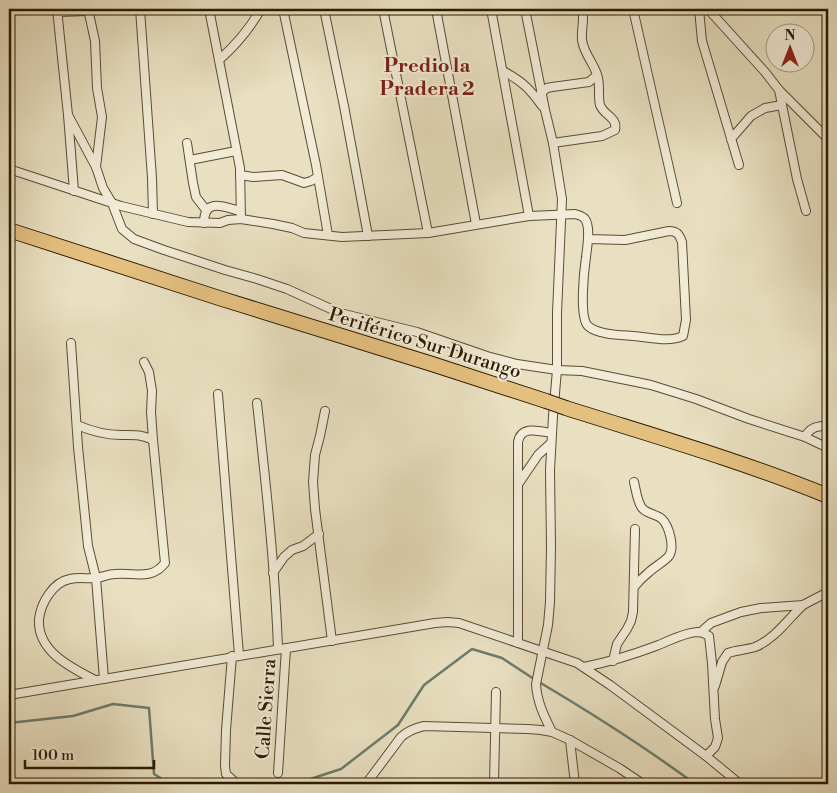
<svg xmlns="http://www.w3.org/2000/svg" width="837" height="793" font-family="'Libre Bodoni',serif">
  <rect width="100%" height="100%" fill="#e9e0c1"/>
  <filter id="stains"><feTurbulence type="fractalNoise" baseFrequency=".004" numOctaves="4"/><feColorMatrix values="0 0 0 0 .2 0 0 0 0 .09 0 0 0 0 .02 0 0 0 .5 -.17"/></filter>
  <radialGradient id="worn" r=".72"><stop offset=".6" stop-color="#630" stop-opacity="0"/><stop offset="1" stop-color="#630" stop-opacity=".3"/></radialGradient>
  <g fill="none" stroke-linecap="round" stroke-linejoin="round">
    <g stroke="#6c7c6d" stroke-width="2.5">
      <path d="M539,682C593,714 645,747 695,784"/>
      <polyline points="9,723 73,716 113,704 149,708 154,774 170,784"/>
      <polyline points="295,784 341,769 398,725 424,685 472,649 502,658 534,679"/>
    </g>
    <g stroke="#5b4c32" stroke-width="10">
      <g id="street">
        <polyline points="57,9 68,115 74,191"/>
        <polyline points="88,9 95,41 97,88 102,117 96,167"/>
        <polyline points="140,9 152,178 153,214"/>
        <polyline points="209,9 240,168 241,219"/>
        <polyline points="283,9 316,165 328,235"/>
        <polyline points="324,9 344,106 368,236"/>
        <polyline points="383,9 428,233"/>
        <polyline points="436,9 476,224"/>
        <polyline points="491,9 529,216"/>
        <path d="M525,9L545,110L553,143L562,199L557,313V370L553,416L550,470L551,546L550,602L548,625L536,684C537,702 544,716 552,732"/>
        <polyline points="633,9 677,203"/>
        <polyline points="699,9 702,41 739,165"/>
        <polyline points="708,9 765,72 779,90 797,179 806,211"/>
        <polyline points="58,12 88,11"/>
        <path d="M219,60C236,45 250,28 261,9"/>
        <path d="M503,71C522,81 530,89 542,106"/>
        <polyline points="779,90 828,139"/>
        <polyline points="541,93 547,88 552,87 589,82 597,75"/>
        <polyline points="68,115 96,167 103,188 112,203 122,229 134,239 164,250 225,270 257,279 287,289 340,313 417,332 487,356 517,364 557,370 582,371 651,385 696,399 749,419 805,437 828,448"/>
        <polyline points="731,139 751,116 765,108 782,105"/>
        <polyline points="187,143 193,183 196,197 206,210"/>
        <path d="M553,143L602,136L615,130C618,117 604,116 600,105C598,97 600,87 598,78C595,64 584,55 582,40C581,29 585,19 582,9"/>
        <polyline points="190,160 236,151"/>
        <path d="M9,169L121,206L188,222L220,223L228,220L241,219L273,224L292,228L304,233L342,237L428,233L529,216L575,214C578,215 583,216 585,219C591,227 587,248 586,257C584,271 579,317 588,326C598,335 621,335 633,336C649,337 668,343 683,336L686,320L682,242C679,234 677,231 669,231L625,240L588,239"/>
        <polyline points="240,175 253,177 282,175 304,183 311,181 318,177"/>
        <path d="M204,223C204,197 224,207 240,211"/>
        <polyline points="71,343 78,447 88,546 96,578 104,679"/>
        <polyline points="218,394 239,655"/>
        <path d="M257,403C266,485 275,567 278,649"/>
        <polyline points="325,411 320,436 315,455 313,482 315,509 332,641"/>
        <path d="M77,425C91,431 105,435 121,435C134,435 141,434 153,440"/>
        <path d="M805,437C811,426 817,427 828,425"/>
        <path d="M634,482C636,490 637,501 642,508C647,514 656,514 662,519C669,526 675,547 669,556C664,562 654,567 648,573C643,577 638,582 634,587"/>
        <polyline points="519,483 538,455 551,443"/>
        <polyline points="273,573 284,557 292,550 303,546 319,534"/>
        <polyline points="701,632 711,623 741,612 761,608 803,605 828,592"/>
        <path d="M518,643V442C521,425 539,431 552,433"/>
        <polyline points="232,656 226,730 225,766 226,774 237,784"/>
        <polyline points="613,661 617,644 627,629 631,621 633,612 635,529"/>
        <path d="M584,667C609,662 632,655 656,646C669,641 683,633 697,632C702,632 705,633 709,636L712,663L715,719L718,738L715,747L706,756"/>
        <path d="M95,680C70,667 37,651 39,619C41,603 53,582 70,579C79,577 88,579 97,578C103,577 109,574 115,574C134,572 151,581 165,563L153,440L151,412L152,391L149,372L144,362"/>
        <path d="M715,686L722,662L728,653C736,650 746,650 755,647C775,639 788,619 803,605"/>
        <polyline points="9,695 435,623 448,622 459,623 577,663 610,685 706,756 740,784"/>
        <polyline points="570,740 575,784"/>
        <polyline points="278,773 286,648"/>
        <path d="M366,784L401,737C408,731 415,728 424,726L528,729L541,730L552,732L570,740L619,768L643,784"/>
        <polyline points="494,784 496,692"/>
      </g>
    </g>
    <g stroke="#2c1a03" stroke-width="16">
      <g id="highway">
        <polyline points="9,230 219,298 432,364 546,401"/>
        <path d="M566,408C654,436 742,461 828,496"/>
      </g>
    </g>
    <use href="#street" stroke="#f1ebd7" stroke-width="8"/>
    <use href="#highway" stroke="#e4c080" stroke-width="14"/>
    <g stroke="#2c1a03" stroke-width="16" stroke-linecap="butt">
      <polyline id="highway-bridge" points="546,401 566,408"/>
    </g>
    <use href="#highway-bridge" stroke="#e4c080" stroke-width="14"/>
  </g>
  <g text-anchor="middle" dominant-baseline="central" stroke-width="4" stroke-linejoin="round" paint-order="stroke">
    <g font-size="19" fill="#2c1a03" stroke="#f1ebd7">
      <text transform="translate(425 343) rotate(17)">Periférico Sur Durango</text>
      <text transform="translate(266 709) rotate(-86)">Calle Sierra</text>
    </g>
    <g font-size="20" font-weight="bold" fill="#7a1f14" stroke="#f1ebd7">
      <text x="427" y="66">Predio la<tspan x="427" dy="23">Pradera 2</tspan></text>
    </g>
  </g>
  <rect width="837" height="793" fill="none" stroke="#e9e0c1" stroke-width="30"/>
  <rect x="10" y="10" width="817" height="773" fill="none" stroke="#2c1a03" stroke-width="2.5"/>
  <rect x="15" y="15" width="807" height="763" fill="none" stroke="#2c1a03"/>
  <g transform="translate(790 48)"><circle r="24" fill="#f1ebd7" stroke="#a29782"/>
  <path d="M0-4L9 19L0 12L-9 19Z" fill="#8f2418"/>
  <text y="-8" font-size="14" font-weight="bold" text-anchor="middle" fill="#2c1a03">N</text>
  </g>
  <path d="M25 760v8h129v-8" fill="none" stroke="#2c1a03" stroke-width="2.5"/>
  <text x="32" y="760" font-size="15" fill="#2c1a03" stroke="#f1ebd7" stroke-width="4" paint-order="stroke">100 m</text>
  <rect width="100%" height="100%" filter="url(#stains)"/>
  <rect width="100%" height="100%" fill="url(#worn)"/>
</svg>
